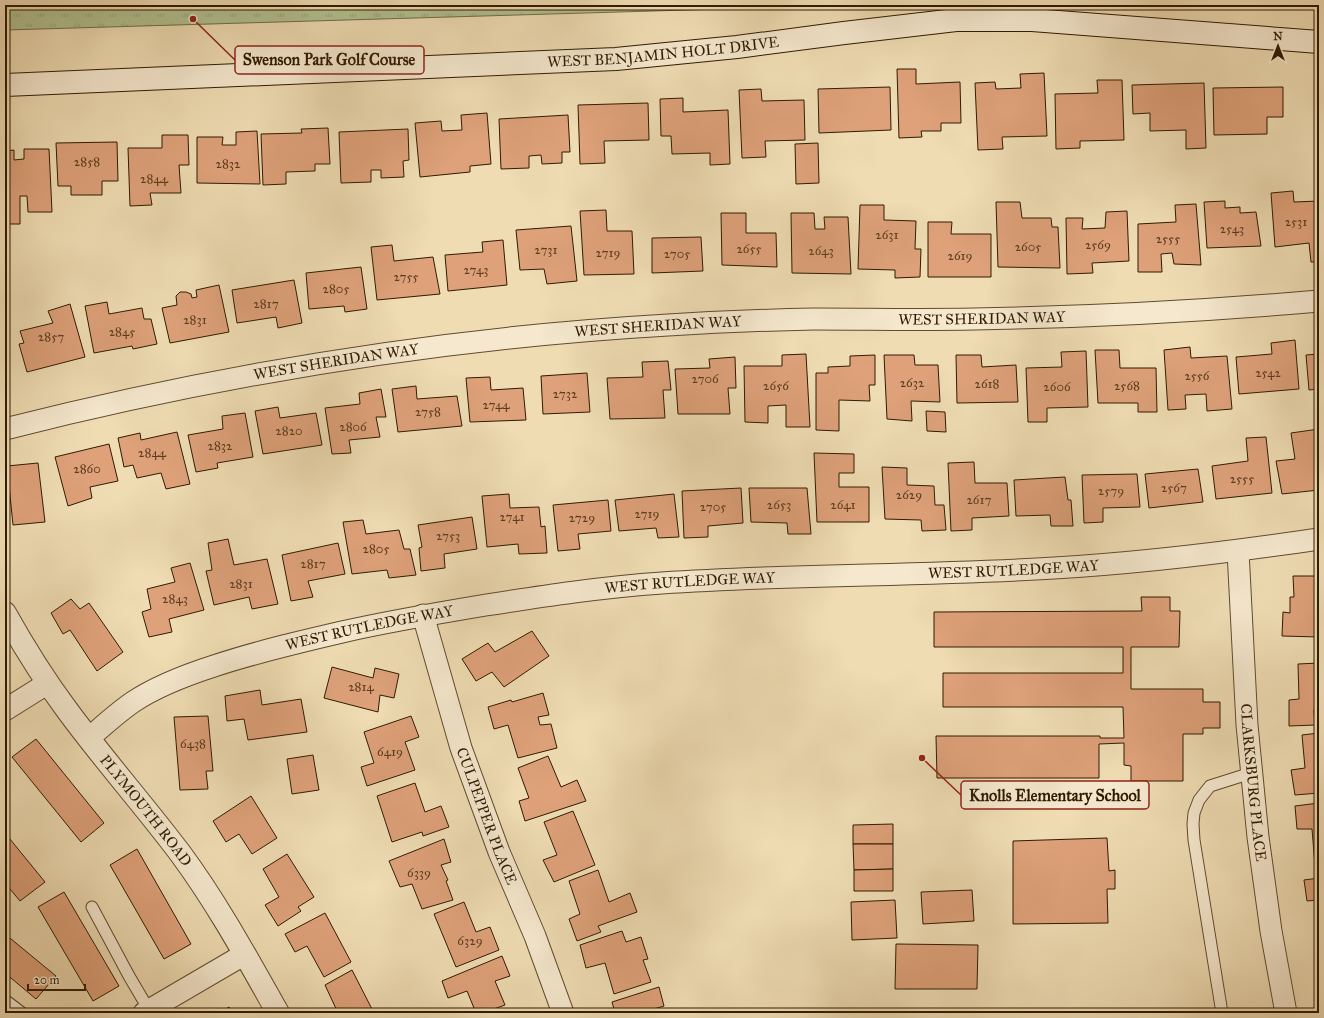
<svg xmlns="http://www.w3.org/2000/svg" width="1324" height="1018" font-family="'IM FELL Great Primer',serif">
  <defs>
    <pattern id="grass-tufts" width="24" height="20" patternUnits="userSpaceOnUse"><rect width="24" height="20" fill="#b2c291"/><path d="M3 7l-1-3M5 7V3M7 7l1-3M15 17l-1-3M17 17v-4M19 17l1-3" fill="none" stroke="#99a67b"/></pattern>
  </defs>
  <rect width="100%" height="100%" fill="#efdcb3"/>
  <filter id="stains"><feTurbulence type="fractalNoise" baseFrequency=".005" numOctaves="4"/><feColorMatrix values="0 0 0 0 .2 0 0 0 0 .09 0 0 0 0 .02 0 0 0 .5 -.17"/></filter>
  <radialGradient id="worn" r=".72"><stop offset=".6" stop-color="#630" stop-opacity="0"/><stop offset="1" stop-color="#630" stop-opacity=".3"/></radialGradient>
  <polygon fill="url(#grass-tufts)" stroke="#716e48" points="5,5 779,5 756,8 5,30"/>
  <g fill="#dea17a" stroke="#301b00">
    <polygon points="897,69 916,69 916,84 960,82 961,123 941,123 941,131 921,131 922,137 899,138"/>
    <polygon points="1044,73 1047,136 1002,137 1003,149 978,150 975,83 995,82 996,89 1021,88 1020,74"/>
    <polygon points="1097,80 1122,80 1124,140 1080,141 1080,148 1056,149 1055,94 1098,93"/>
    <polygon points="1204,83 1206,148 1186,149 1186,130 1150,131 1150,113 1133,114 1132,85"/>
    <polygon points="890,87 891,130 819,133 818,89"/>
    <polygon points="1283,87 1283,117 1267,117 1267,134 1214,135 1213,88"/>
    <polygon points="761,89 762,101 804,100 805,140 765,141 766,157 742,158 739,90"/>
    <polygon points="683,98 683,112 728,110 730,164 710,165 710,153 672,154 671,136 661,136 660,99"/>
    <polygon points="648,103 649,140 604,141 605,163 580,164 578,105"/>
    <polygon points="487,113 491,164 470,166 470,172 420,177 415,123 441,121 442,131 462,130 461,115"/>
    <polygon points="568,115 570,152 562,152 562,163 542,164 541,155 529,156 529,168 501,169 499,119"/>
    <polygon points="328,128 330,164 315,164 315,171 286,172 286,184 263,185 261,134 302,133 301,129"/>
    <polygon points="408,129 409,160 403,161 404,177 381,178 381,170 371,170 371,182 341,183 339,132"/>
    <polygon points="257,131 260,184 197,183 197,137 223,137 222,145 236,145 236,132"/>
    <polygon points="162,135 188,135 189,165 179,165 181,193 150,193 152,205 130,206 128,148 162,148"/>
    <polygon points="117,142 118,181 102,181 102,195 71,195 71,186 58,186 56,143"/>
    <polygon points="818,143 819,183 796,184 795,144"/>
    <polygon points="24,149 49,149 52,212 28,212 27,196 20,196 20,224 5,224 5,151 14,150 14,160 24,159"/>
    <polygon points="1293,191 1294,202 1319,201 1319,262 1311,262 1309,243 1275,247 1271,193"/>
    <polygon points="1225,201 1225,208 1240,207 1240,213 1256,212 1261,246 1207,248 1204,202"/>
    <polygon points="996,202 1020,202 1022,218 1051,218 1052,227 1058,227 1060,268 998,267"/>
    <polygon points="1196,204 1201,265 1174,264 1172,253 1161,254 1162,272 1138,272 1138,224 1176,222 1175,205"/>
    <polygon points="860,205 884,205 884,220 916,221 915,249 921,249 920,277 895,278 895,270 858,269"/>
    <polygon points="606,210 607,231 632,231 634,274 584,275 580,211"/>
    <polygon points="1127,211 1129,261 1092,263 1093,273 1067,274 1066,218 1083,218 1082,229 1105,228 1106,212"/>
    <polygon points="721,213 746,213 746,233 776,233 777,267 722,265"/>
    <polygon points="791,213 814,213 815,229 825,229 824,217 848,217 851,274 792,273"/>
    <polygon points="928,222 952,222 951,234 991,234 991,277 928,277"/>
    <polygon points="571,226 577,281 547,284 544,269 520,270 516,230"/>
    <polygon points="701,237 703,271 652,273 652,238"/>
    <polygon points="503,240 507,285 448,291 445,255 483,252 482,242"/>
    <polygon points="392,245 394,261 433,257 440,294 377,300 371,247"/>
    <polygon points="361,267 367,309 345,312 344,306 309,309 306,273"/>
    <polygon points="294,280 302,323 278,328 276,317 237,323 232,290"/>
    <polygon points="219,285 229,332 170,343 162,308 177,305 176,296 180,292 186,292 191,294 192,298 197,297 196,290"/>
    <polygon points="107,302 109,314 142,308 144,319 151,319 157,344 133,349 132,346 94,353 85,306"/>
    <polygon points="70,304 85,357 27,372 19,344 24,343 20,331 53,323 48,311"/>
    <polygon points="1295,340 1299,389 1239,394 1236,357 1272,354 1271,343"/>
    <polygon points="1190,347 1191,358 1227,356 1232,409 1207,411 1206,394 1185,395 1186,409 1168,410 1164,350"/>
    <polygon points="1095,350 1119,350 1120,368 1156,368 1157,412 1138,412 1138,403 1098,403"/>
    <polygon points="1086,351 1088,407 1047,408 1047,422 1028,422 1026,368 1062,367 1061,352"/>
    <polygon points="806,354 810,427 786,427 786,405 768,406 768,423 745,422 744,366 782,366 782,355"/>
    <polygon points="1319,354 1319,389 1309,390 1306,355"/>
    <polygon points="875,355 875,385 869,385 870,401 839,400 839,431 816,430 816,373 828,373 828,367 850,366 850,356"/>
    <polygon points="884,355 914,355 915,365 938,365 940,402 911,401 912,421 887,419"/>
    <polygon points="956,355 981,355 982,367 1016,365 1018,402 957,403"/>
    <polygon points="735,357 736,388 728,388 730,414 678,414 675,369 710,368 709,359"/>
    <polygon points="668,361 671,390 663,390 665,418 610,419 607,378 643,377 642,362"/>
    <polygon points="587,373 590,412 543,414 541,376"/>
    <polygon points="490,377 491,390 523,388 526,420 470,422 466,378"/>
    <polygon points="416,386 417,399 457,396 462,426 398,432 392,389"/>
    <polygon points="381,389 386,417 376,417 380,437 349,440 351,453 332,454 325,408 360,404 359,393"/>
    <polygon points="278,407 280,418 316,413 322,445 263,454 255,411"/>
    <polygon points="926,411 945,412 946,432 927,431"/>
    <polygon points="245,413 253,457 217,463 218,468 196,472 188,435 223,429 222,416"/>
    <polygon points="1319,429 1319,490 1282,494 1276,461 1295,459 1291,433"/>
    <polygon points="177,432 190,484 166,489 161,473 137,478 133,465 124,467 118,438 140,433 141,440"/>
    <polygon points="1266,437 1272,493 1216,499 1212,466 1248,461 1246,438"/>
    <polygon points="109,444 118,481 90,487 92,498 68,506 55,457"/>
    <polygon points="814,453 854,454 854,473 839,473 839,487 869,487 869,522 817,522"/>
    <polygon points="974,462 975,483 1007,483 1009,516 972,518 972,530 951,531 948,463"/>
    <polygon points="38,463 45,522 13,525 7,466"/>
    <polygon points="882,467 907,468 907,485 934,486 935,505 944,505 946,530 922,531 921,520 885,519"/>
    <polygon points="1198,469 1203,502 1149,508 1145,474"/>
    <polygon points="1137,474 1140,507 1103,508 1103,522 1084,523 1082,475"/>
    <polygon points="1065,477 1068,500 1071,500 1073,526 1051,526 1050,515 1016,516 1014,480"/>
    <polygon points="741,488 743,523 708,526 708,537 684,538 682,491"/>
    <polygon points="749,488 807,488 811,534 788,534 787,523 751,522"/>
    <polygon points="509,494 510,508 539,507 541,527 545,526 547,553 519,554 518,544 487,547 482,496"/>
    <polygon points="674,494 679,537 658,538 656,528 619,531 615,500"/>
    <polygon points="608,500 611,531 578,534 580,549 558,551 553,505"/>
    <polygon points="472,517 477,549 444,554 445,568 421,571 419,548 422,547 418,525"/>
    <polygon points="363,520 366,534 399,530 404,549 410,549 416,575 389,578 387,570 352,574 343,522"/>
    <polygon points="228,539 234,565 267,559 278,604 252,609 249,597 214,605 206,571 212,570 208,543"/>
    <polygon points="338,543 345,574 308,581 313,597 291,601 282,555"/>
    <polygon points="190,563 204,610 169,619 172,632 149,637 142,612 151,609 147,589 175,582 171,568"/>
    <polygon points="1293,576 1319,576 1319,637 1282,636 1283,612 1290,613 1290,597 1294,597"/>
    <polygon points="1141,597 1170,597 1170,611 1180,611 1179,647 1131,647 1131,689 1203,689 1203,702 1220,702 1220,728 1203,728 1203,734 1183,734 1183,781 1131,781 1131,766 1124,765 1124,743 1099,744 1099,778 937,778 936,736 1100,736 1100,738 1124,738 1123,707 943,707 943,673 1123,673 1123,647 934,647 934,612 1142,611"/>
    <polygon points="71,599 80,609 89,603 123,652 97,671 70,630 63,634 51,613"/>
    <polygon points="532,631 549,656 504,687 492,672 476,681 462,659 488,643 495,652"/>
    <polygon points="1319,663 1319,710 1314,710 1315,725 1289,726 1289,700 1299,699 1298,664"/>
    <polygon points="332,667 373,678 375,668 399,674 394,698 380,695 378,712 324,698"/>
    <polygon points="260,690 262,705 301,699 307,732 248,740 244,719 227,721 225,696"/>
    <polygon points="543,693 549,715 538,717 540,725 551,724 557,748 518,758 508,725 494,729 488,707 511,700 512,702"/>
    <polygon points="208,716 213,771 206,771 208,789 180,790 174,717"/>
    <polygon points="411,716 419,737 405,742 415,770 367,786 361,767 374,763 364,732"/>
    <polygon points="1319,733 1319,793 1295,795 1291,770 1305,768 1302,735"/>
    <polygon points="36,739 104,823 81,842 12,757"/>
    <polygon points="313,755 319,790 292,794 287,759"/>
    <polygon points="548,756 561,787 577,780 586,801 525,821 519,801 529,798 518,768"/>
    <polygon points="415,783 425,812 441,806 449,827 423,836 422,832 392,842 377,796"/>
    <polygon points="251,796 277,838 252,854 239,834 226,842 213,821"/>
    <polygon points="1319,803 1319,865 1315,866 1312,829 1297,829 1295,806"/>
    <polygon points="573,811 595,865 554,882 543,860 557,855 544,822"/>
    <polygon points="893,824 893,844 853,844 853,825"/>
    <polygon points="5,833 45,882 20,901 5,883"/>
    <polygon points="1107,838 1109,871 1115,870 1115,889 1107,889 1108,923 1013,924 1013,841"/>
    <polygon points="444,839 451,862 441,865 448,880 446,881 453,900 422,909 412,884 400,887 389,861"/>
    <polygon points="853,844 893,844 893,869 854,870"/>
    <polygon points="137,849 191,944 164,959 110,865"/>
    <polygon points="287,854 314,897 298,907 301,911 278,926 265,905 279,897 263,869"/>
    <polygon points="893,869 893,891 854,891 854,870"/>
    <polygon points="598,870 609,902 630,893 637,912 598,926 601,932 577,941 569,919 580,914 569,881"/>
    <polygon points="1319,878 1319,908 1318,900 1307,901 1304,880"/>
    <polygon points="972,890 974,921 923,924 921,892"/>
    <polygon points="64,892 119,986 93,1001 38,907"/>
    <polygon points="895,900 897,938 852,940 851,902"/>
    <polygon points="464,902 476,932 490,927 499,950 456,967 434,914"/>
    <polygon points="325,913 351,962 324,977 307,946 295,952 285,934"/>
    <polygon points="622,931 626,942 641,937 648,959 643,960 651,982 614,994 605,963 586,968 580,945"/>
    <polygon points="5,934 56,976 36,999 5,973"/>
    <polygon points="896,944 978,945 977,989 895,989"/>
    <polygon points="502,956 510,976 495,981 505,1005 483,1013 476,1013 467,991 448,998 442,981"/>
    <polygon points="352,970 374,1013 338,1013 325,985"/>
    <polygon points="659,987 664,1006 651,1010 652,1013 615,1013 612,1002"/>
    <polygon points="229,1007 233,1013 219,1013"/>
  </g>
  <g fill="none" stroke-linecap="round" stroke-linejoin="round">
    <g stroke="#604b2d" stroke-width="13">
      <g id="service">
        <polyline points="92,907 129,976 149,1010"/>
        <polyline points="5,1000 22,1013"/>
        <polyline points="1222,1013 1194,840 1193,824 1194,813 1199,800 1210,786 1251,773"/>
      </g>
    </g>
    <g stroke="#604b2d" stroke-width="23">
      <g id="minor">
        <path id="s1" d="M5,429C222,374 444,338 668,325C716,322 765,320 814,319C867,319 920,320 974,319C1089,317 1204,311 1319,301"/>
        <path id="s2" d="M1238,551L1247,725L1258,837L1271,931L1286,1013"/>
        <path id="s3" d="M423,615L461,748L499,852L535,936L563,1013"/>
        <polyline points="5,710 48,683"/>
        <path id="s4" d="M89,738C103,726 117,713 133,702C157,686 186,675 214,666C256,652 299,642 342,632C390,621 438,613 486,605C544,596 603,587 662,583C792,574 924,576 1054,568C1143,563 1231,552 1319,539"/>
        <polyline points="144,1013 245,954"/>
      </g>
    </g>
    <g stroke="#604b2d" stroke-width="24">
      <g id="tertiary">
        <path id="s5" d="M5,613C24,647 44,679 67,710C103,759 143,804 180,853C217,903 247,958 278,1013"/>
      </g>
    </g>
    <g stroke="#301b00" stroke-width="24">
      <g id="secondary">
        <path id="s6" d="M5,85L616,59L737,47L844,33L956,20H1032L1319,42"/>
      </g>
    </g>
    <use href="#service" stroke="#f5e8ce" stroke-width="11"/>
    <use href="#minor" stroke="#f5e8ce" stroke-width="21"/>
    <use href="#tertiary" stroke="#f5e8ce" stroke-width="22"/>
    <use href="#secondary" stroke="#f5e8ce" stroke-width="22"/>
  </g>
  <g text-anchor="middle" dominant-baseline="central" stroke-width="3" stroke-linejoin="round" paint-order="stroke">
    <g font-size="13" fill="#5c3c1e">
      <text x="87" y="162">2858</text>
      <text x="228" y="164">2832</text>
      <text x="154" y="179">2844</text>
      <text x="1296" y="222">2531</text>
      <text x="1232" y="229">2543</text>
      <text x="887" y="235">2631</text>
      <text x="1168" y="239">2555</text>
      <text x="1098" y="245">2569</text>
      <text x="1028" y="247">2605</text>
      <text x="749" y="249">2655</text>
      <text x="546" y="250">2731</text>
      <text x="821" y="251">2643</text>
      <text x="608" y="253">2719</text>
      <text x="677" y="254">2705</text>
      <text x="960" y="256">2619</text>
      <text x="476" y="270">2743</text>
      <text x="406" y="277">2755</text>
      <text x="336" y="289">2805</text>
      <text x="266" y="304">2817</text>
      <text x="195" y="320">2831</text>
      <text x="122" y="332">2845</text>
      <text x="51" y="337">2857</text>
      <text x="1268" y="373">2542</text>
      <text x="1197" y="376">2556</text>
      <text x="705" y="379">2706</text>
      <text x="912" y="383">2632</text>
      <text x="987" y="384">2618</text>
      <text x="776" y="386">2656</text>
      <text x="1127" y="386">2568</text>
      <text x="1057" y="387">2606</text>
      <text x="565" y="394">2732</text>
      <text x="496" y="405">2744</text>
      <text x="428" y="412">2758</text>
      <text x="353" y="427">2806</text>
      <text x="289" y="431">2820</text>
      <text x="220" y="446">2832</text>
      <text x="152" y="453">2844</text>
      <text x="87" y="469">2860</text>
      <text x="1242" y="479">2555</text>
      <text x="1174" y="488">2567</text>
      <text x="1111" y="491">2579</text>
      <text x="909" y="495">2629</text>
      <text x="979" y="500">2617</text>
      <text x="779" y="505">2653</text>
      <text x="843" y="505">2641</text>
      <text x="713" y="507">2705</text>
      <text x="647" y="514">2719</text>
      <text x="512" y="517">2741</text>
      <text x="582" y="518">2729</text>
      <text x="448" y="536">2753</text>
      <text x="376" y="549">2805</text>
      <text x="313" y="564">2817</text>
      <text x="241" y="584">2831</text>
      <text x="175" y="599">2843</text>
      <text x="361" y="687">2814</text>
      <text x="193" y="744">6438</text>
      <text x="390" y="752">6419</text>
      <text x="419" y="873">6339</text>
      <text x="470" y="941">6329</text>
    </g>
    <g font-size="15" fill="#301b00" stroke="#f5e8ce">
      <text stroke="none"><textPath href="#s6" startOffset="659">WEST BENJAMIN HOLT DRIVE</textPath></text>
      <text stroke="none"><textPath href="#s1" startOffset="986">WEST SHERIDAN WAY</textPath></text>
      <text stroke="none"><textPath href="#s1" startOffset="662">WEST SHERIDAN WAY</textPath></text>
      <text stroke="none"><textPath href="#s1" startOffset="338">WEST SHERIDAN WAY</textPath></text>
      <text stroke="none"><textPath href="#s4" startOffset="954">WEST RUTLEDGE WAY</textPath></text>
      <text stroke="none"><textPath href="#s4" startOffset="630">WEST RUTLEDGE WAY</textPath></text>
      <text stroke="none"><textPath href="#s4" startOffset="306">WEST RUTLEDGE WAY</textPath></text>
      <text stroke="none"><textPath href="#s2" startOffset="232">CLARKSBURG PLACE</textPath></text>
      <text stroke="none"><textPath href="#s5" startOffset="243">PLYMOUTH ROAD</textPath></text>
      <text stroke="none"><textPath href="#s3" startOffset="211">CULPEPPER PLACE</textPath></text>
    </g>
  </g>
  <path fill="none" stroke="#8f2418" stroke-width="1.5" d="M193 19L235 60M922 758L961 795"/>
  <g fill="#8f2418" stroke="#f5e8ce" stroke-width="1.5">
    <circle cx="193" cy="19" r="4"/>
    <circle cx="922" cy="758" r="4"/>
  </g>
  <g fill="#f5e8ce" stroke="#8f2418" stroke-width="1.5">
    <rect x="235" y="46" width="189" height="28" rx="4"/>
    <rect x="961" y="781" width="188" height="28" rx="4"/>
  </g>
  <g font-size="16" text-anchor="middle" font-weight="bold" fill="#301b00">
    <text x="329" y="65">Swenson Park Golf Course</text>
    <text x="1055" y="801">Knolls Elementary School</text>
  </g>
  <rect width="1324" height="1018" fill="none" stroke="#efdcb3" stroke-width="20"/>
  <rect x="6" y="6" width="1312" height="1006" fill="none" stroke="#301b00" stroke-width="2"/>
  <rect x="10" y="10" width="1304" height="998" fill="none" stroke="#301b00"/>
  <g transform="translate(1278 46)" stroke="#f5e8ce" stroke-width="3" paint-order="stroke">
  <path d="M0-3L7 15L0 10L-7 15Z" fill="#301b00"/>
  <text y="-6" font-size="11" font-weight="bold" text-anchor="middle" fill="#301b00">N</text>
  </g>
  <path d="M28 984v6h57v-6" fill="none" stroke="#301b00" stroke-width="2"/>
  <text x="34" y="984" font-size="12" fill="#301b00" stroke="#f5e8ce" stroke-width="3" paint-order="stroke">20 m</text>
  <rect width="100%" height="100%" filter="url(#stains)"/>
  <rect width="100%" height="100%" fill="url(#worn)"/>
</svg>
